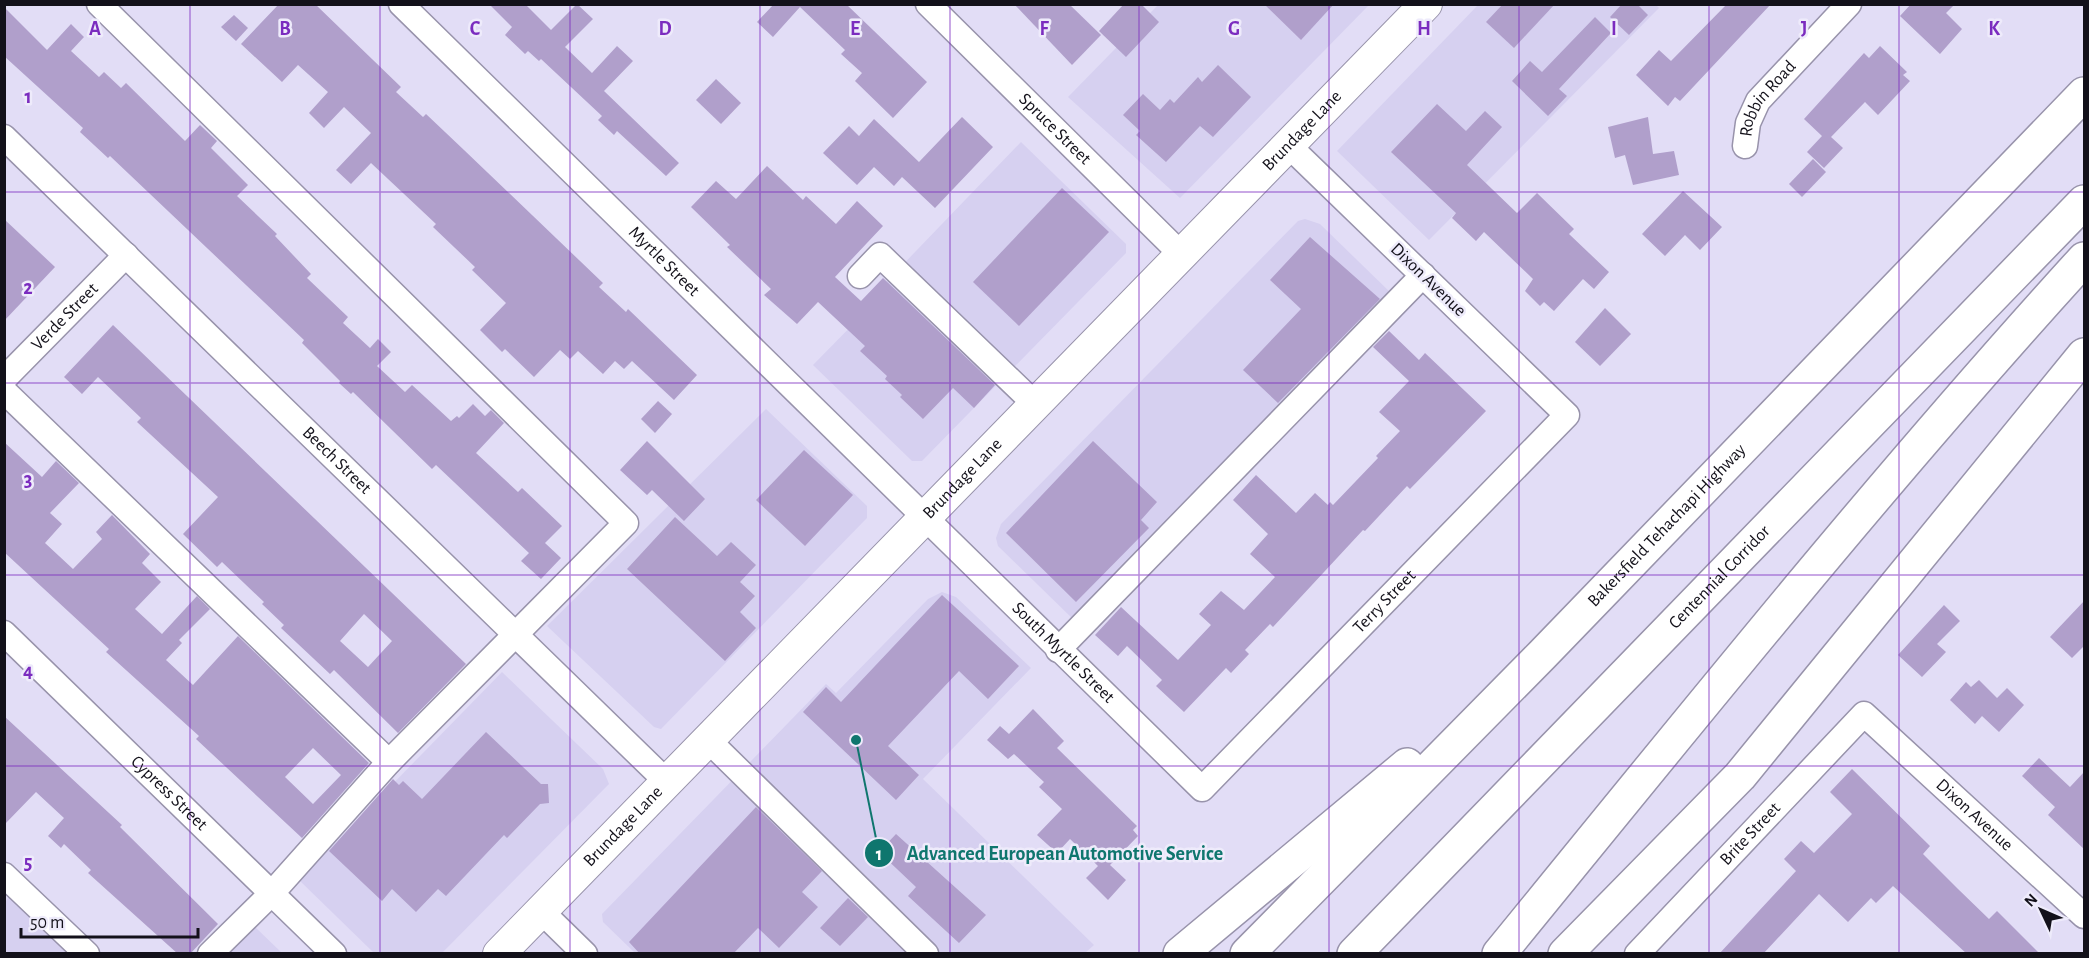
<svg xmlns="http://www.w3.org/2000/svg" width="2089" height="958" font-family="'Alegreya Sans',sans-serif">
  <rect width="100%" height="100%" fill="#e2ddf6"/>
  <g fill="#d6d0f0">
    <polygon points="1655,4 1659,8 1429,240 1337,151 1478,5"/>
    <polygon points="1158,5 1369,5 1180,198 1068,97"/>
    <polygon points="1021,142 1126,244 1126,253 922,461 912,461 813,365 868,309 864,305"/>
    <polygon points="1305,219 1320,224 1393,295 1076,622 998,546 996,538 1001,524 1298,221"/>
    <polygon points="766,409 867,506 867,518 661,729 654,727 547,626"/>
    <polygon points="942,592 956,597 1031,668 923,779 1094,945 1085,953 635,953 603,922 602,914 826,684 836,693 928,599"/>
    <polygon points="502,672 603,769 609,784 442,953 374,953 299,880"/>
    <polygon points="12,894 72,954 5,954 5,902"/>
    <polygon points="254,926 282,953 226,954"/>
  </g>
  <g fill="#b09fcb" fill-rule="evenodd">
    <polygon points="279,4 315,4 401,87 396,92 423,117 426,114 464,150 603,283 599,287 626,312 628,309 697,375 674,400 632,361 624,369 615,361 603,374 578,351 570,359 560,350 534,377 505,349 502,352 480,330 506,303 472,270 475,267 433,227 436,224 371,163 351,184 336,170 371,133 344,107 324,128 309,113 328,92 298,65 282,82 241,44"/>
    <polygon points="489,4 525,4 551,30 577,4 593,19 565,47 592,73 617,46 633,61 604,91 679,163 666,176 617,131 614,135 598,120 602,116 541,59 539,61 528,51 525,54 505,35 512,27"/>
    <polygon points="774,4 846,4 927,82 893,118 855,81 862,73 841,54 845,50 800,7 773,37 757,22"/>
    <polygon points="1014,4 1069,4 1101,35 1072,65"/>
    <polygon points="1124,4 1141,4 1159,22 1126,57 1099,31"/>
    <polygon points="1264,4 1334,4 1301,40"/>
    <polygon points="1503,4 1555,4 1514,48 1486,22"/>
    <polygon points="1622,4 1637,4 1648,15 1629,35 1610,17"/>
    <polygon points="1727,4 1771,4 1680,101 1675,97 1668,106 1636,75 1659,50 1671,61"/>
    <polygon points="1911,4 1955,4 1946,13 1962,29 1940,54 1900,16"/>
    <polygon points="4,7 47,50 71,24 84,37 71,51 99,77 104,72 121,88 126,83 185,141 200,125 217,141 211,148 248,185 237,196 277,234 275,236 311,274 307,278 348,317 343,323 370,348 378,339 391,352 377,366 405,392 412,385 451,421 457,416 459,418 473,404 485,416 491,410 504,423 476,453 518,492 522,488 562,526 545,543 561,558 541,579 521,561 529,553 436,465 432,469 353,392 351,394 339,383 340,381 302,343 304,340 110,156 108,158 80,132 83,128 4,56"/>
    <polygon points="234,15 248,28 236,41 221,27"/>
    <polygon points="1595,17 1611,33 1559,89 1567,96 1548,116 1512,81 1530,61 1542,72"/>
    <polygon points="1880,46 1907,72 1903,75 1910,81 1878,115 1865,102 1831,137 1843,148 1824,168 1807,152 1822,136 1804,119 1864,53 1869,58"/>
    <polygon points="1218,65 1251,97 1213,137 1200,126 1166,162 1136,135 1140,131 1123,115 1143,94 1160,110 1170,99 1174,103 1198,77 1202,82"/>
    <polygon points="716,79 741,103 721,124 696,100"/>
    <polygon points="1437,104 1466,131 1485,111 1502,127 1467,165 1517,213 1537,193 1574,229 1569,234 1609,272 1594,289 1583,279 1554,311 1544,302 1540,306 1525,291 1533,279 1484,232 1476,241 1452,218 1456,213 1391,152"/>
    <polygon points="962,117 993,147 935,208 902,177 894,186 874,167 857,185 823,153 849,126 859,136 874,119 919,162"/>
    <polygon points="1648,117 1653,154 1674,151 1679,175 1633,185 1625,155 1615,158 1608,127"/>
    <polygon points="1813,159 1826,172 1802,197 1789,184"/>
    <polygon points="767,166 803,200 806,196 836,224 857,201 883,226 835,277 861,301 883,278 995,385 974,408 953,388 923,419 900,397 902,395 885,379 887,376 860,351 865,346 818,302 797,324 764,295 771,289 727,247 730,245 691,207 716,181 736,199"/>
    <polygon points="1062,188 1109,232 1019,326 973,282"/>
    <polygon points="1683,191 1722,227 1700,250 1685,235 1665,256 1642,234"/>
    <polygon points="4,219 55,267 4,321"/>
    <polygon points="1310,237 1380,299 1278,403 1243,370 1301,309 1270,280"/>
    <polygon points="1605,308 1631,334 1600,366 1575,342"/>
    <path d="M113,325L466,664L398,733L334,670L330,674L281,628L284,625L262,604L264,602L222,562L217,567L183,534L218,497L137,422L141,418L98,377L82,394L64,377ZM364,614L392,641L368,667L340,641Z"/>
    <polygon points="1389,331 1419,360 1425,353 1486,411 1410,489 1407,486 1365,531 1363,530 1273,627 1270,624 1245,650 1249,654 1231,673 1226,668 1184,712 1156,686 1162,680 1127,646 1118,656 1095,635 1121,607 1178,660 1211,625 1199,614 1221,591 1244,610 1275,577 1250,554 1268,534 1233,500 1256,475 1296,513 1315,493 1328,505 1330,502 1333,505 1378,458 1376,456 1400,431 1379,412 1409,381 1373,347"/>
    <polygon points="658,401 672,414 655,433 641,419"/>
    <polygon points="647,441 705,499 684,521 652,490 647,495 620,470"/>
    <polygon points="1093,441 1157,502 1141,520 1149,528 1076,602 1006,533"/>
    <path d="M4,442L42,477L56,461L79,483L50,513L62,524L45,543L73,569L102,539L96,532L112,515L150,554L142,563L161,582L135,609L162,634L197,596L210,609L179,640L182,643L166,660L193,685L238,636L369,763L302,838L196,739L199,736L106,652L109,649L4,552ZM313,748L341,775L313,804L285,777Z"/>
    <polygon points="804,450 853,495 805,546 756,500"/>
    <polygon points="675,517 717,556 731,542 756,565 740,582 755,596 740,612 756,628 725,661 627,569"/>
    <polygon points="942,595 1019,666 988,699 959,671 888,746 919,775 896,800 803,712 826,687 841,702"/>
    <polygon points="2085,600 2085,645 2072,658 2050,637"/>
    <polygon points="1944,605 1960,621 1937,644 1946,652 1922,677 1898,655"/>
    <polygon points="1979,680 1997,698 2007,688 2024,705 1999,732 1982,716 1975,724 1950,700 1966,682 1971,687"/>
    <polygon points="1033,709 1064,741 1057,748 1137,826 1133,830 1138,836 1110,865 1126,880 1108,900 1086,878 1098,866 1070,839 1057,853 1037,835 1062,809 1039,787 1044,782 1014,754 1008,759 987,740 1000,726 1009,734"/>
    <polygon points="4,716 122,825 120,827 218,924 190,954 178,954 88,873 91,870 64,844 61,848 48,836 64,818 36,792 4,825"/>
    <polygon points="486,732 541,784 548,784 549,803 540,804 507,838 504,835 446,896 438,889 416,912 392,889 382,901 329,851 393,779 399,785 403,781 422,799"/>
    <polygon points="2039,758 2070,787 2085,771 2085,850 2048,815 2055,807 2022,776"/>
    <polygon points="1852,769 1930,846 1923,854 1958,889 1989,919 1997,911 2040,954 1967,954 1893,886 1876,903 1871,898 1848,922 1819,894 1763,954 1719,954 1796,871 1784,859 1801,841 1814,853 1852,814 1830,792"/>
    <polygon points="756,807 822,871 802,892 818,907 779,948 758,928 733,954 640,954 629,942"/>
    <polygon points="896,834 986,915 959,943 908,896 916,887 879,852"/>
    <polygon points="848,898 868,917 840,946 820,928"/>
  </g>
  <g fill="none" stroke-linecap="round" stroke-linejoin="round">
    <g stroke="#9893ab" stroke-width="27">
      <g id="minor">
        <polyline points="99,4 626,523 389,762 272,893 210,954"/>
        <path id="s1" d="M401,4L1202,789L1567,415L1288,145"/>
        <path id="s2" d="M928,4L1182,255"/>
        <path id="s3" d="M4,137L667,782"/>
        <path id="s4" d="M1745,146L1748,123L1758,101L1849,4"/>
        <polyline points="860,276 880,255 1035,404"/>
        <path id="s5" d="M4,379L126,255"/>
        <polyline points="4,391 389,762"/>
        <path id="s6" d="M4,633L334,954"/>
        <polyline points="1058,650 1423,275"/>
        <polyline points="708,740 926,954"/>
        <polyline points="4,875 87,954"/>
        <polyline points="541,911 585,954"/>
        <path id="s7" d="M1637,954L1864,714L2084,916"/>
      </g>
    </g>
    <g stroke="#9893ab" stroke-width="34">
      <g id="major">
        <path id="s8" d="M499,954L1426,4"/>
      </g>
    </g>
    <g stroke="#9893ab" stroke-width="36">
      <g id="highway">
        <polyline points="1180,954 1407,765"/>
        <path id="s9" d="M1247,954L1543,654L2084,94"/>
        <path id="s10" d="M1354,954L2084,202"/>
        <path d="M1499,954C1691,719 1880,483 2084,259"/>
        <polyline points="1565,954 1740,776 2084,355"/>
      </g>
    </g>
    <use href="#minor" stroke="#fff" stroke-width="24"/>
    <use href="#major" stroke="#fff" stroke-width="32"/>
    <use href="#highway" stroke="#fff" stroke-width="33"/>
  </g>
  <path fill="none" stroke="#7b2cbf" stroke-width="1.5" stroke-opacity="0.55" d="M190,4V954M380,4V954M570,4V954M760,4V954M950,4V954M1139,4V954M1329,4V954M1519,4V954M1709,4V954M1899,4V954M4,192H2084M4,383H2084M4,575H2084M4,766H2084"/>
  <g text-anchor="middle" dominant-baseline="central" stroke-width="5" stroke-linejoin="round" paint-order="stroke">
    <g font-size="18" fill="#13111a" stroke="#eeebfb">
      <text stroke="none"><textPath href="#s4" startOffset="54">Robbin Road</textPath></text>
      <text stroke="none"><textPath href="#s2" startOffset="178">Spruce Street</textPath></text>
      <text stroke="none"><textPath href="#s8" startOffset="1150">Brundage Lane</textPath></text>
      <text stroke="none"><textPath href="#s1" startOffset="368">Myrtle Street</textPath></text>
      <text transform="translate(1428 280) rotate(44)">Dixon Avenue</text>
      <text stroke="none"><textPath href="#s5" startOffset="87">Verde Street</textPath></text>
      <text stroke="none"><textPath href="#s3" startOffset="464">Beech Street</textPath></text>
      <text stroke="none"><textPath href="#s8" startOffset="664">Brundage Lane</textPath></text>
      <text stroke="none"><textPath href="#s9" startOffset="600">Bakersfield Tehachapi Highway</textPath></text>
      <text stroke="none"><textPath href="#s10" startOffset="525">Centennial Corridor</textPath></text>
      <text stroke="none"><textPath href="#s1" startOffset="1383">Terry Street</textPath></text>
      <text stroke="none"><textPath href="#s1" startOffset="927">South Myrtle Street</textPath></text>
      <text stroke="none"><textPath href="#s6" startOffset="230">Cypress Street</textPath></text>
      <text stroke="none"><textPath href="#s7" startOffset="480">Dixon Avenue</textPath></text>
      <text stroke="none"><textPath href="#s8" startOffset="178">Brundage Lane</textPath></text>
      <text stroke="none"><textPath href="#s7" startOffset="165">Brite Street</textPath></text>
    </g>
  </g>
  <g font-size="20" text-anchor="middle" font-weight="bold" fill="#7b2cbf" stroke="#eeebfb" stroke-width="5" stroke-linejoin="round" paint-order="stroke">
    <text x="95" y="35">A</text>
    <text x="285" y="35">B</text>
    <text x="475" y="35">C</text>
    <text x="665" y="35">D</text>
    <text x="855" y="35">E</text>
    <text x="1044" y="35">F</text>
    <text x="1234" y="35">G</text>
    <text x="1424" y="35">H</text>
    <text x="1614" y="35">I</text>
    <text x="1804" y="35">J</text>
    <text x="1994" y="35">K</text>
    <text x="28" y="103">1</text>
    <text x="28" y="294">2</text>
    <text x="28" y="486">3</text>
    <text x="28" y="677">4</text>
    <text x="28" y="869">5</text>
  </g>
  <path fill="none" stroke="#0f766e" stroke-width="2" d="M856 740L879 853"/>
  <g fill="#0f766e" stroke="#eeebfb" stroke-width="2">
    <circle cx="856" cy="740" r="6"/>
    <circle cx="879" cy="853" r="15"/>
  </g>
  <g font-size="18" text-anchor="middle" font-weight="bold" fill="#fff">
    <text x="879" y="860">1</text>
  </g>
  <g font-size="20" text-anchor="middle" font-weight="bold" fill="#0f766e" stroke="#eeebfb" stroke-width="5" stroke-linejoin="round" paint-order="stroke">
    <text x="1065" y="860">Advanced European Automotive Service</text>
  </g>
  <rect width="2089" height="958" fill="none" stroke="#13111a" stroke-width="12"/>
  <g transform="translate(2041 910) rotate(314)" stroke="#eeebfb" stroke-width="4.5" paint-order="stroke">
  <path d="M0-4.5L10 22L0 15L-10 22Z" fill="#13111a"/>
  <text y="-9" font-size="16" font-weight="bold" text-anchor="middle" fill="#13111a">N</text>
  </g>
  <path d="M21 928v9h177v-9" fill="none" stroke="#13111a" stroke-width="3"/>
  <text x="30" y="928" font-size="18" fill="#13111a" stroke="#eeebfb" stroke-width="4.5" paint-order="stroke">50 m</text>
</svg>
